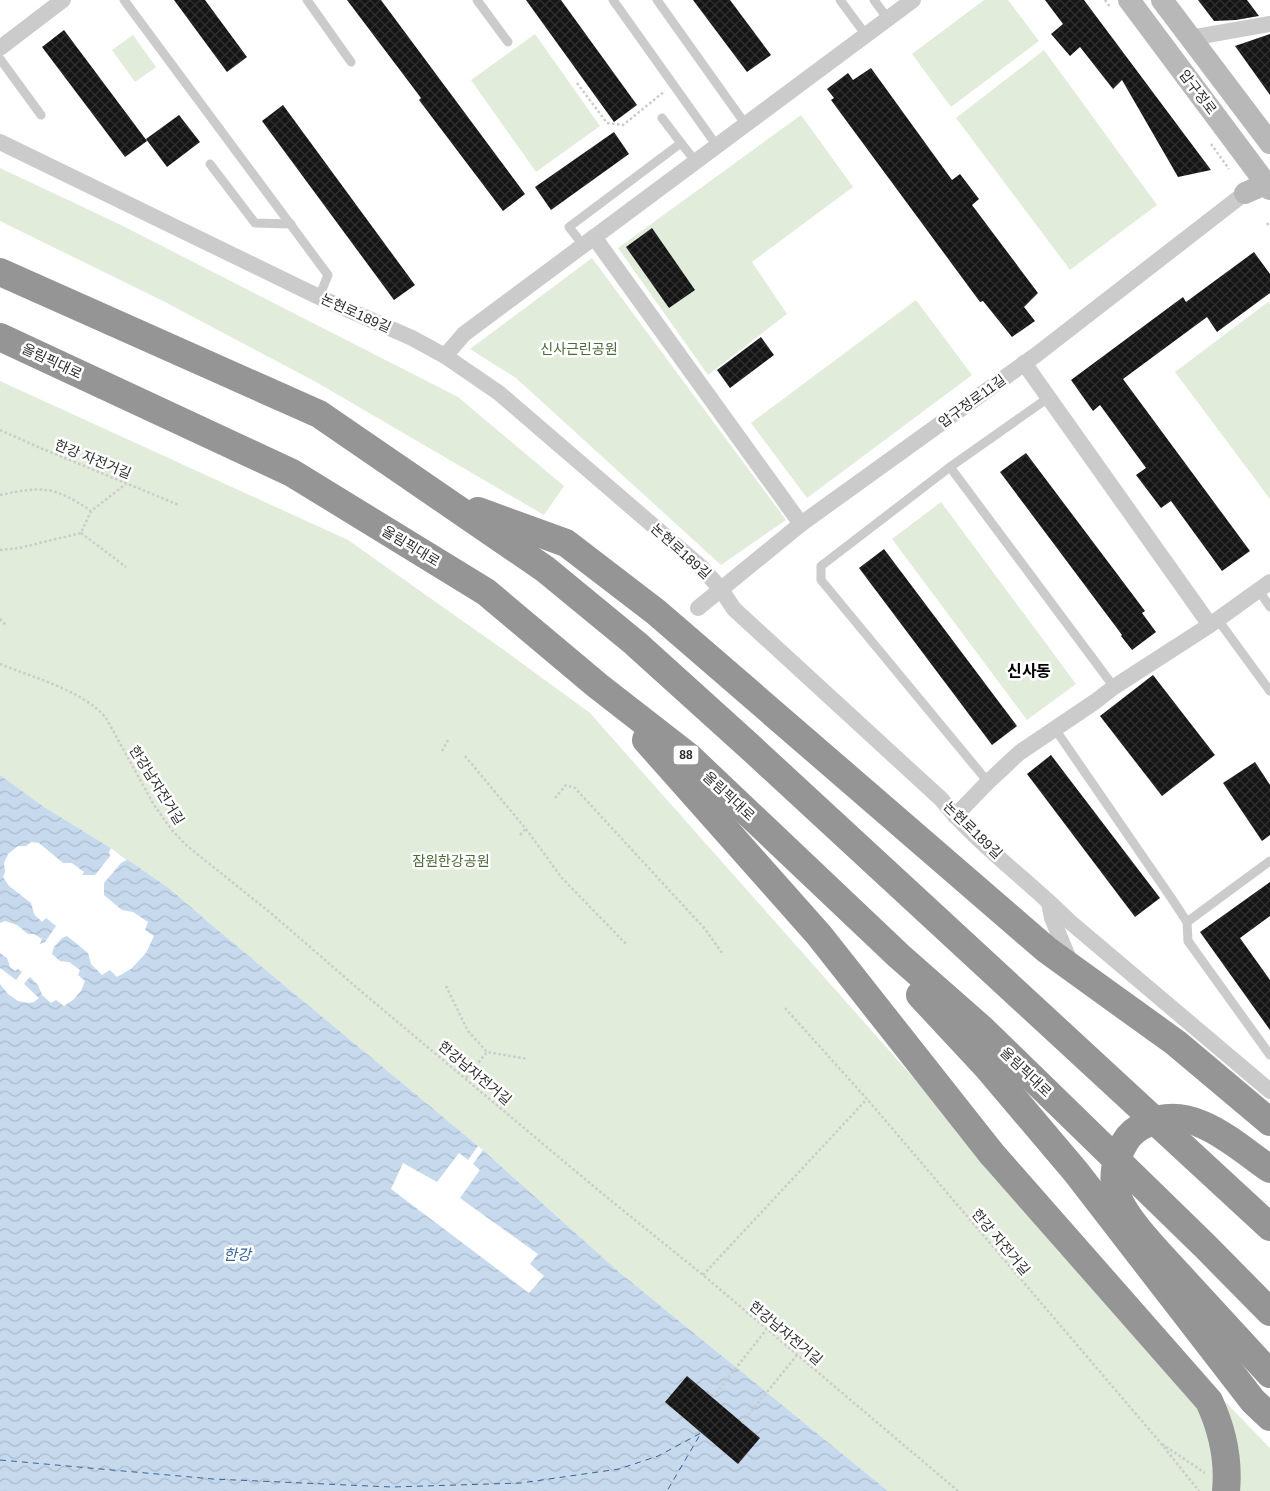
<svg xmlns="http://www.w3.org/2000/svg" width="1270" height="1491" font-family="Helvetica,'Noto Sans KR',sans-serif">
  <defs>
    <pattern id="water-waves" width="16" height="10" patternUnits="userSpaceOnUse" patternTransform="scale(1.25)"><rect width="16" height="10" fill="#c6d9ed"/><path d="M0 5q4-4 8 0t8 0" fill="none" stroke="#abc"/></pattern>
    <pattern id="building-cross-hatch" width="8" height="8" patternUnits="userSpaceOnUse" patternTransform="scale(1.25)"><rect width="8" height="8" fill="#151515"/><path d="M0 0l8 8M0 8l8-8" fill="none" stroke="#2f2f2f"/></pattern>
  </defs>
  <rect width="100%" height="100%" fill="#fff"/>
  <g fill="#e2ecdb">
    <polygon points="984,0 1008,0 1039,41 951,107 912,54"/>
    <polygon points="535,34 600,126 536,172 471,80"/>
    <polygon points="133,35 156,67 135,82 112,50"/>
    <polygon points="1044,50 1157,205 1070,270 956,118"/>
    <polygon points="801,115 853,187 752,262 787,314 708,375 618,248"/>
    <polygon points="0,168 119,224 458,397 564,486 544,515 316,382 163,301 0,221"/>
    <polygon points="592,258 786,520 721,565 516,378 470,349"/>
    <polygon points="916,300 972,375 807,498 751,423"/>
    <polygon points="1268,302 1270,304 1270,499 1175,372"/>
    <polygon points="0,381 348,540 508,653 590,713 942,1110 1270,1448 1270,1491 888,1491 619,1272 483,1150 214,927 170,889 111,848 44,807 0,775"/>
    <polygon points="941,502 1076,684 1027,720 892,539"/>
  </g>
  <polygon fill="url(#water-waves)" points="0,775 44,807 111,848 170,889 214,927 483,1150 619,1272 888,1491 0,1491"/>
  <g fill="#fff">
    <polygon points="31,842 39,843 63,863 72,863 84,872 82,875 95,875 110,856 109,852 111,848 127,860 121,863 104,883 104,895 122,910 133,912 148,922 145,930 154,936 146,953 131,969 117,977 110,970 102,975 91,964 88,953 67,936 62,938 54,947 52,954 60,961 69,962 80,970 78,975 85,981 81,991 73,1000 64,1006 56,1000 51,1003 42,995 38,985 30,977 24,984 39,998 34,1002 28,1003 18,1001 8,994 0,984 0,968 16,980 22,972 18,969 15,971 10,967 7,958 0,953 0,923 5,921 17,925 28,934 34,934 42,939 40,944 45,942 56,926 46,918 42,922 34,914 31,903 9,886 3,877 5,872 4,863 8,854 18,846 26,846"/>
    <polygon points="478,1146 483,1150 473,1164 480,1170 460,1198 538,1254 530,1264 544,1276 529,1293 391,1189 403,1163 437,1182 459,1153 468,1160"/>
  </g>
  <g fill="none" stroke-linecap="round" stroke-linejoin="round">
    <polyline stroke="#386495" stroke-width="1" stroke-dasharray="6 5" stroke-linecap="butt" points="0,1460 213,1479 392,1487 521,1483 619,1469 658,1456 701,1433 667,1491"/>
  </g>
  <g fill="url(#building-cross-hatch)">
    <polygon points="174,0 205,0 247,57 227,72"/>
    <polygon points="347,0 381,0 525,194 503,211 419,100 421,98"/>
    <polygon points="526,0 561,0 637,105 614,122"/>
    <polygon points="693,0 730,0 771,55 747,72"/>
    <polygon points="1045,0 1084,0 1211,170 1178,177 1122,80 1113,89 1080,47 1070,56 1051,34 1063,24"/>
    <polygon points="1198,0 1247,0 1259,16 1236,20 1214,21"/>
    <polygon points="64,30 147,141 125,157 42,47"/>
    <polygon points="1270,34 1270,95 1235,46"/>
    <polygon points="871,68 952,180 960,174 979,199 972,205 1038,293 1024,307 1035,321 1012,337 983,301 980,302 831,100 834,98 827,89 848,73 853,80"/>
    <polygon points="283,105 415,285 394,300 262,121"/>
    <polygon points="179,115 200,142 167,167 146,139"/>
    <polygon points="614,132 629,154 551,210 535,187"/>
    <polygon points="652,228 695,290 669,308 626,247"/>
    <polygon points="1254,252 1270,274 1270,293 1217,332 1207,317 1123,379 1250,551 1222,571 1171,501 1161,508 1136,475 1146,468 1100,405 1093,411 1071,380 1183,297 1186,302"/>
    <polygon points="761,337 774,355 730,388 717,370"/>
    <polygon points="1026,453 1145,611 1142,613 1156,632 1132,650 1121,636 1122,635 1000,472"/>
    <polygon points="884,549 1017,726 992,745 859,568"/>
    <polygon points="1153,675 1215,755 1162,796 1100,716"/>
    <polygon points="1051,755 1160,898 1135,917 1027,774"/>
    <polygon points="1255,762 1270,785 1270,835 1262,841 1223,783"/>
    <polygon points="1270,882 1270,916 1240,938 1270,980 1270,1030 1200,932"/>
    <polygon points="687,1376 760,1438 738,1464 665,1402"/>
  </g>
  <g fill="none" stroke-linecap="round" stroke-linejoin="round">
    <g stroke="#cbcbcb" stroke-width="2.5" stroke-dasharray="2.5 2.5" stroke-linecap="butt">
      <polyline points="1105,0 1110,7"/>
      <polyline points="577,83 607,123 623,125 665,91"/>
      <polyline points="1211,144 1229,169"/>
      <polyline points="1267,223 1270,227"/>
      <polyline points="0,430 38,447 179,505"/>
      <path d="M0,495C43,486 54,486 91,511"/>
      <polyline points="81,533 126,567"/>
      <polyline points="0,550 19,548 81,533 91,511 126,484"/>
      <polyline points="0,619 7,626"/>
      <path d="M0,664C32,677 84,691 106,718L154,805L171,829L186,845L272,914L363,993L604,1195L703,1275L958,1491"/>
      <polyline points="442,751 449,738"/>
      <polyline points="465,756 526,829 562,878 626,944"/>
      <polyline points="555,798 566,785 575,788 705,929 722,953"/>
      <polyline points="520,835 526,829"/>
      <polyline points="446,986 468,1031 487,1052"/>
      <polyline points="785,1008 867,1099 1159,1441 1199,1491"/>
      <polyline points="466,1078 487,1052 528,1059"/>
      <polyline points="703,1275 867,1099"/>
      <polyline points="713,1397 766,1330"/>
      <polyline points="742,1423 797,1355"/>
      <polyline points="1162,1444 1205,1473"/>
    </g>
    <g stroke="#cbcbcb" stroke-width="9">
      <polyline points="124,0 328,275 319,297"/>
      <polyline points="307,0 351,62"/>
      <polyline points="477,0 508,42"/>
      <polyline points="613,0 717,146"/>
      <polyline points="657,0 746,125"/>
      <polyline points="840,0 866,35"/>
      <polyline points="874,0 888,19"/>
      <polyline points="0,59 41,115"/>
      <polyline points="662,118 681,143"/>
      <polyline points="210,164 255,223 291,224"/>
      <polyline points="583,245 569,227 681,143 696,162"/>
      <polyline points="950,467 1048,398"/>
      <polyline points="1259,591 1270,607"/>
      <polyline points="1218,620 1270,691"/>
      <polyline points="1055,729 1172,899 1187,922 1188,941 1270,1055"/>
      <polyline points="988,782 821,580 821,566 950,467 1114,687"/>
      <polyline points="1187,922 1270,861"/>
    </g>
    <g stroke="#cbcbcb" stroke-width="16">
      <polyline points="1190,38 1270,24"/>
      <polyline points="0,48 63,0"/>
      <path d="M0,142L319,297L412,338L445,356L499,393L700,566L720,588L734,609L941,799C977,844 1028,880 1069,921L1270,1091"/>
      <polyline points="594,237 801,524"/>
      <polyline points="445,356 464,334 913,0"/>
      <polyline points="1024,363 1210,625"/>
      <polyline points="698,608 801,524 1036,355 1245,193"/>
      <polyline points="955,816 988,782 1019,753 1096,701 1114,687 1210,625 1270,582"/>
      <polyline points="1049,903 1052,918 1071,964"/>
    </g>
    <g stroke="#b8b8b8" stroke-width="22">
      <polyline points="1129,0 1270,189"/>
      <polyline points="1162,0 1270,143"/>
      <polyline points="1245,193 1270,182"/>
    </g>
    <g stroke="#959595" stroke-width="28">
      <polyline points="0,272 319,414 545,569 635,643 749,746 1270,1227"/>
      <polyline points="0,337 292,473 486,592 598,686 688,756 899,956 982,1029 1205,1246 1270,1312"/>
      <polyline points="478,511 566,543 656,612 1047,950 1176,1043 1270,1122"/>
      <polyline points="646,740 819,935 991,1153"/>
      <polyline points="920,995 987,1067 1076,1172 1253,1401 1270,1417"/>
      <polyline points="1179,1275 1270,1374"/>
    </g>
    <g stroke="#959595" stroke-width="28">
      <path d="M991,1153L1209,1401C1222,1429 1229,1460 1226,1491"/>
      <path d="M1179,1275C1162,1256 1126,1220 1118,1197C1111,1179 1115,1158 1125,1142C1130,1133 1139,1127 1148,1123C1193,1103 1235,1145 1270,1169"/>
    </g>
  </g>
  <g text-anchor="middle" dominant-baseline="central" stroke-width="5" stroke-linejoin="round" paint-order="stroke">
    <rect fill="#fff" stroke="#6d6d6d" stroke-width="1" x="673.5" y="745.5" width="25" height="19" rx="4"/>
    <g font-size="12" font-weight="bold" fill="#2e2e2e">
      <text x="686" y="755">88</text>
    </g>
    <g font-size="14" fill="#2e2e2e" stroke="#fff">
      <text transform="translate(1198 92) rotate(53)">압구정로</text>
      <text transform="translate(356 313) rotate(24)">논현로189길</text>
      <text transform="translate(52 361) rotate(25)">올림픽대로</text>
      <text transform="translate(972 401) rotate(-36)">압구정로11길</text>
      <text transform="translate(93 459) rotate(22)">한강 자전거길</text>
      <text transform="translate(411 546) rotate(31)">올림픽대로</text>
      <text transform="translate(681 551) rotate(42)">논현로189길</text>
      <text transform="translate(157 785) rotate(58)">한강남자전거길</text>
      <text transform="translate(729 796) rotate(43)">올림픽대로</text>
      <text transform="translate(973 830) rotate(44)">논현로189길</text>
      <text transform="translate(1026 1072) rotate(44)">올림픽대로</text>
      <text transform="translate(475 1073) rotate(40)">한강남자전거길</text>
      <text transform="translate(1001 1242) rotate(50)">한강 자전거길</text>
      <text transform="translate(786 1333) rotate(40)">한강남자전거길</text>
    </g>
    <g font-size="14" fill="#4a6c39" stroke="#fff">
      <text x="579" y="349">신사근린공원</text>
      <text x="451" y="861">잠원한강공원</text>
    </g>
    <g font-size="15" font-style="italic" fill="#386495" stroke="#fff">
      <text x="237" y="1254">한강</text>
    </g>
    <g font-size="16" font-weight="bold" fill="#000" stroke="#fff">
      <text x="1029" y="671">신사동</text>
    </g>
  </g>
</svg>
